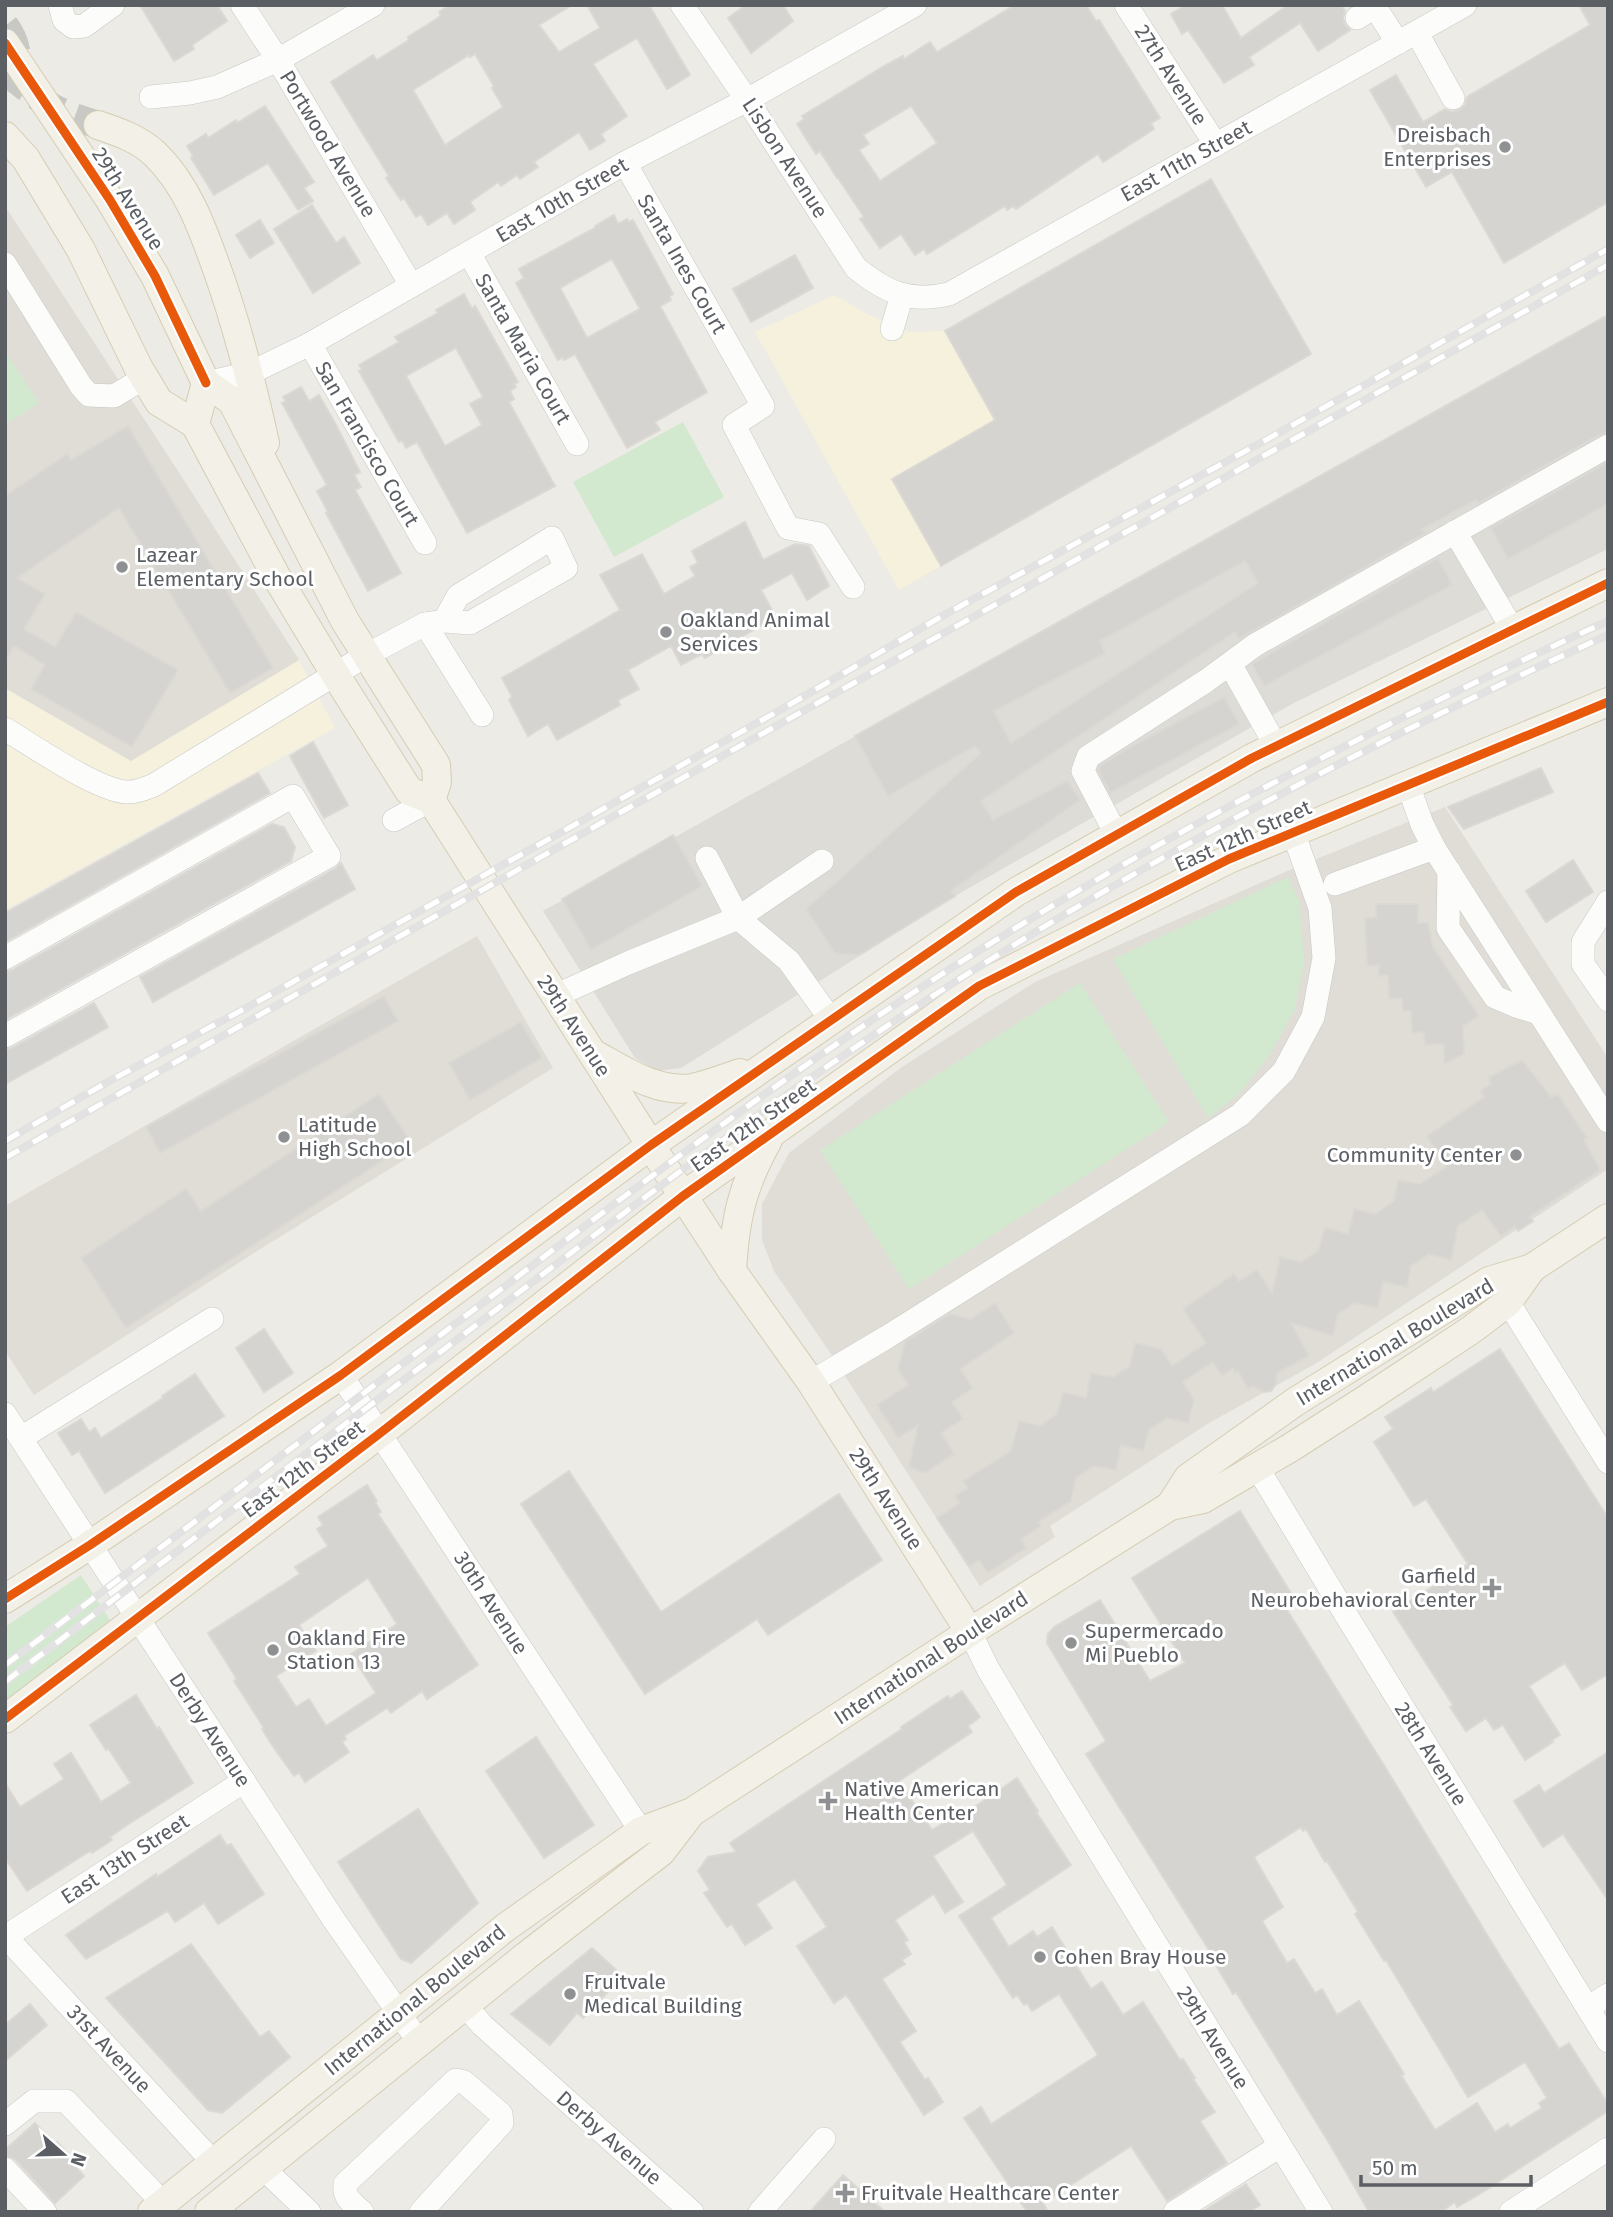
<svg xmlns="http://www.w3.org/2000/svg" width="1613" height="2217" font-family="'Fira Sans',sans-serif">
  <rect width="100%" height="100%" fill="#ecebe5"/>
  <g fill="#f6f1dd">
    <polygon points="1211,179 1311,354 899,590 755,332 834,295 867,314 909,332 945,331"/>
    <polygon points="299,660 335,728 5,910 5,688 131,761"/>
  </g>
  <polygon fill="#dddcd6" points="1608,315 1608,549 1292,704 955,896 681,1068 657,1071 635,1058 543,911"/>
  <g fill="#dfddd5">
    <polygon points="5,206 180,474 299,660 131,761 5,688"/>
    <polygon points="1445,807 1608,1058 1608,1169 1315,1364 1209,1423 1050,1526 1055,1537 980,1586 831,1354 774,1271 762,1240 762,1204 789,1153 902,1067 1035,982 1299,866"/>
    <polygon points="477,936 553,1068 257,1251 34,1395 5,1351 5,1206"/>
  </g>
  <g fill="#d2e9d0">
    <polygon points="5,351 39,403 5,425"/>
    <polygon points="683,422 724,497 614,557 573,482"/>
    <polygon points="1288,877 1299,901 1304,960 1295,1009 1269,1055 1241,1092 1208,1118 1113,959"/>
    <polygon points="1080,983 1169,1122 909,1289 820,1150"/>
    <polygon points="81,1575 110,1620 5,1703 5,1627"/>
  </g>
  <g fill="#d5d4d0" stroke="#dcd9d4" stroke-width="2" fill-rule="evenodd">
    <polygon points="140,5 217,5 227,21 192,45 194,49 174,61"/>
    <path d="M450,5H572L539,25L559,52L600,28L587,5H649L690,75L667,89L637,38L593,64L627,116L601,134L605,141L590,150L579,132L534,162L538,167L520,179L517,175L501,186L498,182L470,202L475,210L454,224L447,213L428,225L421,214L416,217L404,198L401,200L386,178L389,176L331,82L373,55L377,60L409,40L408,37L441,16L439,12ZM475,54L494,86L492,88L503,107L445,145L413,90L469,55L470,57Z"/>
    <polygon points="746,5 783,5 793,21 751,53 728,18"/>
    <path d="M1015,5H1086L1096,21L1099,20L1160,118L1151,123L1154,129L1103,162L1098,154L1016,209L1013,206L1007,210L1005,206L927,254L924,249L915,255L901,234L880,248L860,219L864,217L838,178H837L820,151L816,154L797,124L804,119L802,116L884,66L903,56L904,59L930,42L937,52ZM911,106L937,143L880,181L859,150L869,144L863,135Z"/>
    <polygon points="1186,5 1222,5 1241,38 1288,5 1341,5 1345,11 1343,18 1345,25 1350,30 1318,51 1300,23 1249,57 1254,65 1224,83 1188,30 1182,34 1171,14"/>
    <polygon points="1579,5 1608,5 1608,202 1504,263 1452,172 1426,187 1370,90 1396,75 1423,122 1445,109 1452,112 1459,110 1465,105 1467,97 1590,25"/>
    <polygon points="265,106 314,182 304,188 313,201 298,210 268,163 214,195 191,158 193,156 187,146 206,134 208,138 236,120 237,123"/>
    <polygon points="1211,179 1311,354 941,566 892,479 995,420 945,331"/>
    <polygon points="312,205 336,243 344,237 360,263 313,293 274,229"/>
    <path d="M614,215L618,224L627,219L629,222L633,220L673,294L669,296L671,300L660,306L707,392L655,422L660,430L627,448L575,354L564,360L563,357L558,360L516,283L524,278L519,269L595,228V226ZM612,259L640,309L587,338L560,288Z"/>
    <polygon points="260,220 274,243 250,258 236,235"/>
    <polygon points="795,255 813,288 751,322 733,289"/>
    <path d="M464,294L472,309L475,306L518,382L514,384L516,387L510,391L514,399L509,402L555,486L467,533L417,442L406,448L402,440L399,442L359,371L362,369L359,365L399,342L395,337L438,313L436,310ZM456,348L483,397L470,404L482,425L445,446L406,376Z"/>
    <path d="M1608,315V432L1601,434L1478,503L1476,500L1422,529L1425,533L1239,639L1235,632L981,801L993,820L1067,781L1080,800L951,891L955,896L859,955L835,953L806,909L981,753L975,746L888,796L855,736ZM1245,561L1258,583L1011,743L994,711L1105,653L1100,641Z"/>
    <polygon points="301,387 309,401 319,395 335,423 360,472 354,475 361,487 355,490 401,573 368,591 326,513 328,512 317,491 327,485 282,403 286,401 283,397"/>
    <polygon points="128,426 273,668 230,693 119,508 17,578 45,594 24,629 55,647 76,612 178,670 132,747 31,689 45,665 14,646 5,661 5,496 67,454 71,460"/>
    <polygon points="1608,462 1608,504 1508,559 1491,528"/>
    <polygon points="745,522 763,560 795,544 809,546 829,586 807,600 792,573 761,590 776,617 705,658 702,654 681,665 671,646 628,670 639,689 618,700 620,705 557,740 548,724 528,736 509,700 512,697 502,678 620,610 600,575 642,554 664,594 695,576 690,567 698,563 692,551"/>
    <polygon points="1438,558 1452,585 1264,686 1252,664"/>
    <polygon points="1224,697 1239,724 1110,793 1098,770 1100,766 1125,750"/>
    <polygon points="313,742 348,805 324,818 290,756"/>
    <polygon points="1541,768 1553,792 1464,829 1448,807"/>
    <polygon points="258,773 270,793 5,942 5,913"/>
    <polygon points="272,824 284,827 295,847 291,861 5,1020 5,972 12,970"/>
    <polygon points="673,835 702,886 591,950 562,899"/>
    <polygon points="1573,860 1593,892 1546,922 1526,891"/>
    <polygon points="341,863 355,889 153,1002 140,977 336,868"/>
    <polygon points="1376,904 1418,904 1418,923 1428,923 1433,947 1479,1016 1463,1026 1464,1054 1444,1064 1444,1044 1425,1045 1424,1032 1412,1033 1411,1011 1403,1011 1402,998 1389,999 1388,975 1379,976 1379,965 1367,966 1365,918 1376,917"/>
    <polygon points="384,996 398,1021 160,1153 146,1127"/>
    <polygon points="94,1003 108,1027 5,1084 5,1050 12,1048"/>
    <polygon points="521,1022 542,1058 470,1100 449,1063"/>
    <polygon points="1522,1060 1551,1097 1558,1094 1587,1138 1584,1140 1600,1170 1529,1217 1533,1221 1518,1231 1515,1226 1501,1236 1482,1210 1458,1226 1451,1260 1429,1254 1411,1266 1407,1287 1383,1282 1378,1308 1355,1303 1338,1314 1333,1336 1291,1323 1309,1356 1277,1373 1276,1384 1271,1391 1263,1392 1253,1386 1248,1389 1238,1371 1236,1373 1233,1368 1222,1376 1213,1362 1183,1382 1194,1400 1188,1423 1167,1418 1149,1430 1143,1451 1121,1445 1116,1470 1094,1466 1076,1478 1071,1501 1038,1522 1041,1526 1021,1539 1026,1548 988,1573 979,1560 969,1566 937,1518 960,1503 955,1496 968,1488 963,1481 1011,1451 1019,1421 1040,1426 1057,1414 1063,1392 1086,1398 1091,1373 1113,1377 1130,1366 1135,1343 1161,1349 1172,1366 1206,1343 1183,1309 1234,1274 1239,1281 1257,1270 1272,1293 1280,1257 1301,1262 1318,1251 1325,1227 1348,1234 1354,1209 1375,1214 1394,1201 1398,1180 1420,1184 1446,1167 1427,1136 1484,1097 1480,1091 1491,1084 1489,1077"/>
    <polygon points="379,1094 411,1142 126,1328 81,1258 186,1189 201,1211"/>
    <polygon points="995,1303 1014,1333 960,1369 973,1388 952,1402 963,1419 941,1433 954,1454 925,1473 909,1467 918,1425 898,1438 877,1405 908,1385 898,1369 905,1342 950,1314 971,1319"/>
    <polygon points="264,1329 293,1373 264,1392 236,1348"/>
    <polygon points="1500,1349 1608,1518 1608,1674 1582,1690 1565,1663 1529,1686 1560,1735 1552,1740 1553,1742 1525,1760 1503,1725 1494,1730 1486,1718 1466,1731 1450,1707 1453,1705 1393,1612 1468,1564 1426,1499 1414,1506 1374,1442 1393,1429 1385,1417 1431,1388 1433,1392"/>
    <polygon points="195,1374 224,1416 105,1493 79,1451 72,1455 58,1433 81,1419 89,1432 95,1428 101,1438 163,1398 162,1396"/>
    <polygon points="569,1471 661,1612 839,1494 882,1560 768,1635 757,1619 645,1694 521,1504"/>
    <path d="M367,1485L377,1501L375,1502L381,1512L378,1514L478,1665L427,1699L422,1691L391,1713L387,1708L344,1736L346,1739L342,1742L349,1752L305,1782L299,1773L294,1776L272,1745L262,1729L264,1728L234,1681L237,1679L208,1633L300,1574L295,1567L328,1546L317,1529L323,1525L318,1517ZM368,1578L397,1624L351,1654L376,1693L326,1726L309,1699L296,1707L276,1676L316,1651L299,1625Z"/>
    <path d="M1240,1511L1294,1598L1284,1605L1385,1767L1500,1956L1559,2049L1569,2043L1608,2104V2111L1483,2192L1457,2207L1455,2202L1441,2212H1369L1331,2146L1236,1992L1233,1994L1217,1967L1219,1966L1086,1754L1106,1741L1047,1643L1048,1634L1054,1627L1100,1600L1150,1681L1185,1663L1132,1578ZM1301,1827L1303,1831L1306,1829L1325,1862L1327,1861L1358,1912L1355,1914L1384,1961L1386,1960L1468,2097L1525,2062L1547,2098L1539,2103L1542,2108L1510,2128L1508,2124L1495,2132L1477,2103L1435,2130L1401,2075L1404,2074L1359,2001L1337,2015L1322,1989L1315,1993L1294,1959L1287,1963L1262,1921L1283,1907L1254,1857Z"/>
    <polygon points="962,1691 980,1717 968,1726 972,1732 899,1781 932,1830 955,1816 957,1819 1017,1778 1038,1811 1036,1812 1071,1865 991,1918 1009,1947 1033,1931 1037,1937 1052,1927 1091,1989 1102,1982 1123,2015 1143,2002 1180,2060 1183,2059 1195,2078 1193,2079 1215,2112 1200,2121 1227,2163 1167,2201 1131,2146 1043,2203 1048,2212 1027,2212 964,2118 981,2107 991,2124 1098,2055 1059,1994 1032,2011 1027,2003 1024,2005 1017,1995 1013,1998 959,1916 1007,1885 973,1831 933,1856 963,1902 945,1913 934,1894 895,1920 908,1940 904,1942 911,1954 902,1960 905,1964 882,1979 916,2031 900,2042 925,2080 928,2078 943,2102 924,2115 850,2000 846,1995 834,2003 797,1946 827,1927 795,1879 756,1904 772,1928 745,1945 732,1924 727,1927 704,1893 710,1890 698,1871 708,1857 736,1852 730,1843 902,1729 901,1727 948,1696 950,1699"/>
    <polygon points="136,1695 157,1729 159,1727 193,1783 127,1825 110,1837 112,1840 92,1853 90,1851 27,1891 5,1858 5,1783 20,1807 64,1779 54,1764 71,1753 101,1802 131,1783 108,1748 106,1750 90,1725"/>
    <polygon points="536,1737 594,1825 544,1858 486,1771"/>
    <polygon points="1608,1752 1608,1900 1563,1834 1543,1847 1514,1801 1539,1785 1544,1793"/>
    <polygon points="418,1809 478,1903 411,1963 401,1959 338,1862"/>
    <polygon points="220,1835 227,1846 231,1844 264,1894 218,1924 204,1903 175,1922 168,1911 86,1959 66,1935 156,1874 157,1877"/>
    <polygon points="191,1944 260,2037 269,2031 290,2057 222,2113 208,2110 106,1998"/>
    <polygon points="592,1948 623,1976 583,2018 577,2013 550,2045 511,2014"/>
    <polygon points="30,2004 47,2025 5,2061 5,2025"/>
    <polygon points="35,2123 55,2144 57,2142 73,2159 70,2161 84,2176 55,2203 15,2159 5,2155 5,2150"/>
    <polygon points="843,2175 885,2212 810,2212"/>
    <polygon points="1246,2184 1260,2205 1249,2212 1202,2212"/>
  </g>
  <g fill="none" stroke-linecap="round" stroke-linejoin="round">
    <g stroke="#c8c8c5" stroke-width="28" stroke-dasharray="28 14" stroke-linecap="butt">
      <path d="M5,26C20,45 23,77 5,95"/>
      <path d="M38,97C54,112 78,118 98,125"/>
    </g>
    <g stroke="#c8c8c6" stroke-width="24">
      <g id="minor">
        <polyline points="60,5 64,20 73,27 84,26 113,5"/>
        <polyline points="242,5 278,60 411,285"/>
        <path d="M682,5L747,100L856,268C887,293 910,303 949,294L1465,5"/>
        <polyline points="1126,5 1216,145"/>
        <polyline points="1357,18 1375,7 1398,43"/>
        <polyline points="1417,33 1453,98"/>
        <polyline points="151,97 190,93 217,87 278,60 373,5"/>
        <polyline points="625,163 763,406 734,425 788,528 819,534 853,587"/>
        <polyline points="469,253 577,444"/>
        <polyline points="5,264 81,386 89,395 114,396 144,378"/>
        <polyline points="892,329 902,295"/>
        <polyline points="310,344 425,543"/>
        <polyline points="206,383 250,373 310,344 625,163 747,100 915,5"/>
        <polyline points="1455,532 1513,630"/>
        <polyline points="425,624 444,621 470,623 566,568 552,538 458,596 444,621"/>
        <polyline points="1230,664 1276,746"/>
        <path d="M5,729C32,745 99,792 128,792C137,792 145,789 154,785L365,656L425,624L482,715"/>
        <polyline points="394,820 431,800"/>
        <polyline points="1116,834 1083,771 1088,757 1206,681 1255,645 1608,446"/>
        <polyline points="1434,848 1608,1121"/>
        <polyline points="707,858 738,918 789,961 831,1020"/>
        <polyline points="1449,871 1448,928 1495,997 1516,1006 1539,1013"/>
        <polyline points="1335,884 1434,848 1422,824 1408,785"/>
        <polyline points="1608,902 1583,942 1583,964 1608,1000"/>
        <polyline points="5,958 293,796 329,856 5,1036"/>
        <polyline points="555,996 628,963 738,918 822,861"/>
        <polyline points="1508,1302 1608,1462"/>
        <polyline points="341,1375 641,1831"/>
        <polyline points="811,1382 887,1337 1240,1115 1284,1071 1313,1017 1324,958 1320,908 1293,832"/>
        <polyline points="5,1414 334,1920 419,2042"/>
        <polyline points="21,1438 212,1319"/>
        <polyline points="1257,1467 1343,1610 1608,2041"/>
        <polyline points="970,1632 988,1669 1025,1731 1321,2212"/>
        <polyline points="5,1936 213,2162"/>
        <polyline points="5,1937 244,1781"/>
        <polyline points="465,2005 482,2025 692,2212"/>
        <polyline points="1588,2008 1608,1995"/>
        <polyline points="5,2124 34,2101 66,2101 163,2203"/>
        <polyline points="263,2168 309,2212"/>
        <polyline points="5,2169 45,2212"/>
        <path d="M362,2212C353,2203 343,2198 345,2184L456,2080L464,2082L501,2114L502,2123L421,2212"/>
        <polyline points="760,2212 824,2139"/>
        <polyline points="1175,2212 1280,2146"/>
        <polyline points="1511,2212 1608,2149"/>
      </g>
    </g>
    <g stroke="#d5ccb2" stroke-width="30">
      <g id="major">
        <path d="M98,125C119,132 139,139 155,154C188,186 203,230 218,272C238,328 252,384 265,443"/>
        <polyline points="5,136 26,159 81,250 138,367 159,402 195,424"/>
        <polyline points="110,200 155,276 206,383 232,401 345,621 436,765 437,782 431,800"/>
        <polyline points="206,383 195,424 276,576 335,674 409,791 431,800 683,1196 732,1271 811,1382 970,1632"/>
        <path d="M594,1054C624,1070 656,1093 692,1088C708,1085 725,1078 740,1073"/>
        <path d="M732,1271C735,1219 742,1186 768,1140"/>
        <polyline points="1170,1506 1188,1478 1295,1402 1489,1281 1532,1268 1608,1218"/>
        <polyline points="5,1599 90,1545 341,1375 651,1145 1016,892 1252,758 1608,583"/>
        <polyline points="5,1719 379,1434 683,1196 979,986 1229,859 1608,702"/>
        <polyline points="152,2212 506,1927 641,1831 692,1812 970,1632 1170,1506 1203,1499 1290,1448 1368,1398 1471,1330 1508,1302 1532,1268"/>
        <polyline points="209,2212 526,1956 661,1852 691,1813"/>
      </g>
    </g>
    <use href="#minor" stroke="#fcfcfb" stroke-width="23"/>
    <use href="#major" stroke="#f3f1e7" stroke-width="28"/>
    <g stroke="#e3e2e2" stroke-width="8">
      <g id="rail">
        <polyline points="5,1141 113,1079 246,1008 782,709 944,615 1264,441 1608,249"/>
        <polyline points="5,1158 612,817 1608,265"/>
        <path d="M5,1665C154,1553 302,1440 451,1327C607,1209 763,1090 928,983C1144,843 1374,727 1608,621"/>
        <path d="M5,1682C156,1567 307,1453 459,1338C615,1219 771,1100 936,994C1150,856 1376,740 1608,635"/>
      </g>
    </g>
    <use href="#rail" stroke="#fff" stroke-width="5" stroke-dasharray="16" stroke-linecap="butt"/>
    <g stroke="#d5ccb2" stroke-width="30" stroke-linecap="butt">
      <polyline id="major-bridge" points="5,43 110,200"/>
    </g>
    <use href="#major-bridge" stroke="#f3f1e7" stroke-width="28"/>
    <g stroke="#fff" stroke-width="13">
      <g id="cycleway">
        <polyline points="5,43 110,200 155,276 206,383"/>
        <polyline points="5,1599 90,1545 341,1375 651,1145 1016,892 1252,758 1608,583"/>
        <polyline points="5,1719 379,1434 683,1196 979,986 1229,859 1608,702"/>
      </g>
    </g>
    <use href="#cycleway" stroke="#e8590c" stroke-width="9"/>
  </g>
  <g fill="#8e9091" stroke="#fff" stroke-width="2.5">
    <circle cx="1505" cy="147" r="7"/>
    <circle cx="122" cy="567" r="7"/>
    <circle cx="666" cy="632" r="7"/>
    <circle cx="284" cy="1137" r="7"/>
    <circle cx="1516" cy="1155" r="7"/>
    <path d="M1488.5 1577.5h7v7h7v7h-7v7h-7v-7h-7v-7h7z"/>
    <circle cx="1071" cy="1643" r="7"/>
    <circle cx="273" cy="1650" r="7"/>
    <path d="M824.5 1790.5h7v7h7v7h-7v7h-7v-7h-7v-7h7z"/>
    <circle cx="1040" cy="1957" r="7"/>
    <circle cx="570" cy="1994" r="7"/>
    <path d="M841.5 2182.5h7v7h7v7h-7v7h-7v-7h-7v-7h7z"/>
  </g>
  <g text-anchor="middle" dominant-baseline="central" stroke-width="6" stroke-linejoin="round" paint-order="stroke">
    <g font-size="21" fill="#5b5f64" stroke="#fff">
      <text transform="translate(1171 75) rotate(57)">27th Avenue</text>
      <text transform="translate(328 144) rotate(59)">Portwood Avenue</text>
      <text transform="translate(785 158) rotate(57)">Lisbon Avenue</text>
      <text transform="translate(1186 161) rotate(-29)">East 11th Street</text>
      <text transform="translate(128 199) rotate(58)">29th Avenue</text>
      <text transform="translate(562 200) rotate(-30)">East 10th Street</text>
      <text transform="translate(682 264) rotate(60)">Santa Ines Court</text>
      <text transform="translate(523 349) rotate(60)">Santa Maria Court</text>
      <text transform="translate(367 444) rotate(60)">San Francisco Court</text>
      <text transform="translate(1243 836) rotate(-24)">East 12th Street</text>
      <text transform="translate(574 1026) rotate(57)">29th Avenue</text>
      <text transform="translate(753 1125) rotate(-35)">East 12th Street</text>
      <text transform="translate(1395 1342) rotate(-31)">International Boulevard</text>
      <text transform="translate(303 1469) rotate(-37)">East 12th Street</text>
      <text transform="translate(886 1499) rotate(57)">29th Avenue</text>
      <text transform="translate(491 1603) rotate(57)">30th Avenue</text>
      <text transform="translate(931 1658) rotate(-33)">International Boulevard</text>
      <text transform="translate(210 1730) rotate(57)">Derby Avenue</text>
      <text transform="translate(1431 1754) rotate(58)">28th Avenue</text>
      <text transform="translate(125 1859) rotate(-33)">East 13th Street</text>
      <text transform="translate(415 2000) rotate(-39)">International Boulevard</text>
      <text transform="translate(1213 2038) rotate(58)">29th Avenue</text>
      <text transform="translate(109 2049) rotate(47)">31st Avenue</text>
      <text transform="translate(609 2138) rotate(41)">Derby Avenue</text>
    </g>
    <g font-size="21" fill="#5b5f64" stroke="#fff" text-anchor="start">
      <text x="1491" y="135" text-anchor="end">Dreisbach<tspan x="1491" dy="24">Enterprises</tspan></text>
      <text x="136" y="555">Lazear<tspan x="136" dy="24">Elementary School</tspan></text>
      <text x="680" y="620">Oakland Animal<tspan x="680" dy="24">Services</tspan></text>
      <text x="298" y="1125">Latitude<tspan x="298" dy="24">High School</tspan></text>
      <text x="1502" y="1155" text-anchor="end">Community Center</text>
      <text x="1476" y="1576" text-anchor="end">Garfield<tspan x="1476" dy="24">Neurobehavioral Center</tspan></text>
      <text x="1085" y="1631">Supermercado<tspan x="1085" dy="24">Mi Pueblo</tspan></text>
      <text x="287" y="1638">Oakland Fire<tspan x="287" dy="24">Station 13</tspan></text>
      <text x="844" y="1789">Native American<tspan x="844" dy="24">Health Center</tspan></text>
      <text x="1054" y="1957">Cohen Bray House</text>
      <text x="584" y="1982">Fruitvale<tspan x="584" dy="24">Medical Building</tspan></text>
      <text x="861" y="2193">Fruitvale Healthcare Center</text>
    </g>
  </g>
  <rect width="1613" height="2217" fill="none" stroke="#5b5f64" stroke-width="14"/>
  <g transform="translate(63 2154) rotate(110)" stroke="#ffffff" stroke-width="5" paint-order="stroke">
  <path d="M0-5L12 26L0 18L-12 26Z" fill="#5b5f64"/>
  <text y="-10" font-size="19" font-weight="bold" text-anchor="middle" fill="#5b5f64">N</text>
  </g>
  <path d="M1361 2175v10h170v-10" fill="none" stroke="#5b5f64" stroke-width="3.5"/>
  <text x="1372" y="2175" font-size="21" fill="#5b5f64" stroke="#ffffff" stroke-width="5" paint-order="stroke">50 m</text>
</svg>
